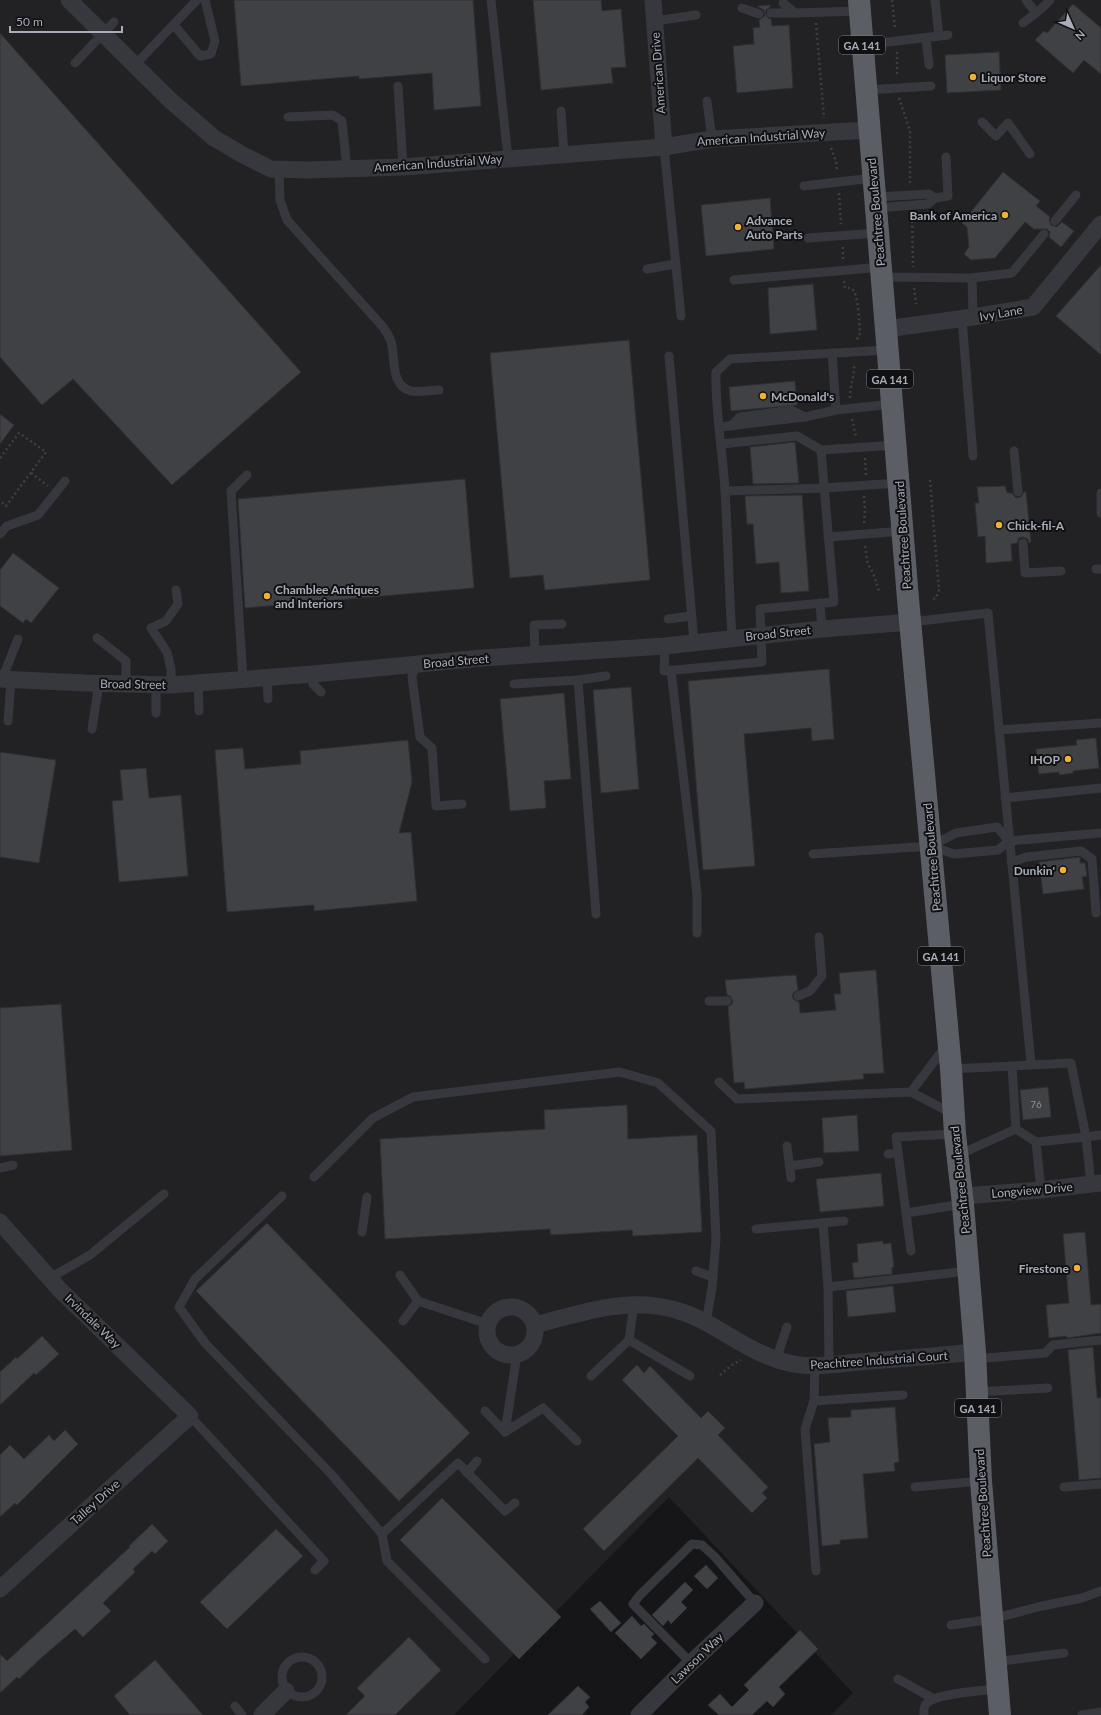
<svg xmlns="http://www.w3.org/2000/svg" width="1101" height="1715" font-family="Lato,sans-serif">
  <rect width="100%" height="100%" fill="#161618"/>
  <polygon fill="#222225" points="0,0 1101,0 1101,1715 831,1715 853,1693 669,1497 454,1715 0,1715"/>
  <g fill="#404145" stroke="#303034">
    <polygon points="234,0 473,0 481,106 434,110 432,73 359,79 359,76 241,86"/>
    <polygon points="533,0 601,0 602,11 621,9 626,67 611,68 613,83 541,90"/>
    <polygon points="1073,4 1101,28 1101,74 1084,60 1073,73 1035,40 1044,31 1047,33"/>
    <polygon points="770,5 770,7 766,10 765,13 768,18 771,19 772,26 789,25 793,88 737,93 733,46 754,44 753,28 760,27 759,20 765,16 764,10 758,7 758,6"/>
    <polygon points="0,33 301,372 172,485 73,379 42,405 0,357"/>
    <polygon points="999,52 1001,90 947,93 945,55"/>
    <polygon points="1003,172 1040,201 1036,206 1050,217 1049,220 1051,225 1057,227 1062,222 1074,231 1061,247 1049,237 1050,232 1047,229 1034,229 1025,222 995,258 971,260 964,254 969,247 967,227 962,223"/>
    <polygon points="770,198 774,249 706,256 701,205"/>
    <polygon points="1101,265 1101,355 1056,316"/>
    <polygon points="813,284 817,330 770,334 768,288"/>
    <polygon points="629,340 650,580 545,590 543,575 510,578 490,353"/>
    <polygon points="795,381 797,405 731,411 729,387"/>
    <polygon points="0,414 14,425 0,444"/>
    <polygon points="795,442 799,483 753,484 750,447"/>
    <polygon points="465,479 474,588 245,608 238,499"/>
    <polygon points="1005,486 1007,493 1012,493 1016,498 1021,497 1024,492 1026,492 1031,542 1029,543 1028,539 1023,537 1019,538 1017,543 1011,544 1012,561 986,563 985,536 978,537 975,503 979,503 977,487"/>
    <polygon points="802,495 809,591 781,593 779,562 756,564 753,524 747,524 745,496"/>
    <polygon points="13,553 59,588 31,623 26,619 23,623 0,606 0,570"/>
    <polygon points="829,669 834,739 812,741 811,728 744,734 755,866 703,870 688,681"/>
    <polygon points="631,687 639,789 601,793 593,690"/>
    <polygon points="564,693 571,779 544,781 546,808 510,811 500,699"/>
    <polygon points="1096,738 1099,768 1073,771 1073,773 1059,775 1059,772 1039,774 1036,749 1077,745 1076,740"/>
    <polygon points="408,740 412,782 399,833 411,832 417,901 314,911 314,905 227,912 215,750 243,748 245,769 301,764 300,751"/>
    <polygon points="0,752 56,760 39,863 0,857"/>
    <polygon points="146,768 149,798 181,795 188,876 119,882 112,801 123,800 120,770"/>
    <polygon points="1080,857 1080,863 1085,863 1087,876 1082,877 1084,889 1043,894 1039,862"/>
    <polygon points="876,970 884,1073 863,1074 864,1079 745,1089 744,1082 734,1083 728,1007 732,1004 733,1001 730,996 727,995 725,980 796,975 798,990 794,992 792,996 794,1000 799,1002 800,1013 836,1010 834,994 841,994 839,973"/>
    <polygon points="61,1004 72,1150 0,1156 0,1008"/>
    <polygon points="1048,1087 1051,1117 1023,1120 1020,1090"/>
    <polygon points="627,1105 628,1139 697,1135 702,1232 633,1236 632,1230 551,1235 550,1229 385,1239 380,1139 545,1129 544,1110"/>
    <polygon points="857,1115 859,1151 824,1153 822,1118"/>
    <polygon points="881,1173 884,1206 820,1212 816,1179"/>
    <polygon points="267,1223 470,1433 399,1501 196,1291"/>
    <polygon points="1085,1232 1091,1305 1101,1304 1101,1333 1067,1338 1066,1336 1049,1338 1046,1305 1069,1303 1063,1234"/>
    <polygon points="883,1241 883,1244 891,1243 894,1267 892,1267 892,1274 854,1278 852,1263 858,1262 857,1244"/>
    <polygon points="893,1286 896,1312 848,1317 846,1291"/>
    <polygon points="42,1336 59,1354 36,1375 34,1373 0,1405 0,1372 16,1357 17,1359"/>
    <polygon points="1093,1347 1097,1398 1101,1398 1101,1478 1079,1480 1068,1350"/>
    <polygon points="637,1365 644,1373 650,1366 701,1418 708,1411 725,1428 718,1435 768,1487 762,1493 767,1498 752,1513 698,1458 604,1551 583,1529 678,1436 622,1380"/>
    <polygon points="895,1407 899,1462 894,1463 895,1471 863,1474 868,1538 840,1540 840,1544 822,1546 814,1444 830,1442 828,1418 851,1417 851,1410"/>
    <polygon points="65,1430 78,1444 17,1505 15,1503 0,1517 0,1455 10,1445 24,1459 49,1435 54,1441"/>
    <polygon points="442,1498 561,1617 519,1659 400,1540"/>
    <polygon points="152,1524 168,1541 155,1554 152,1551 133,1569 135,1572 103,1603 111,1611 83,1637 75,1629 41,1658 19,1679 17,1677 0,1693 0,1654 7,1661 130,1547 129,1546"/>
    <polygon points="276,1529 303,1556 227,1629 200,1602"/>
    <polygon points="706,1565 718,1578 707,1589 694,1576"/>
    <polygon points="685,1582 693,1590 681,1602 687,1608 671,1624 668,1620 663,1626 652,1615"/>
    <polygon points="600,1601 621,1623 611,1632 590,1609"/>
    <polygon points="632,1616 641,1626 644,1624 654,1634 651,1637 657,1643 641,1659 615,1633"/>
    <polygon points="800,1630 818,1649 779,1687 785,1694 773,1707 767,1701 752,1715 719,1715 708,1705 720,1694 732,1707 749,1690 744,1685"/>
    <polygon points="409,1637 441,1670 395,1715 346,1715 365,1696 357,1688"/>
    <polygon points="155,1660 203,1715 130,1715 114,1696"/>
    <polygon points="578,1686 590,1697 585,1702 589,1707 582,1715 548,1715"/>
  </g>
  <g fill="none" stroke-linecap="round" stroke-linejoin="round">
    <g stroke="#3d3f44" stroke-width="2.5" stroke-dasharray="2 3" stroke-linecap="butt">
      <polyline points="892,0 895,29"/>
      <polyline points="816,23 824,118"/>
      <polyline points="897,52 897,77"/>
      <polyline points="899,98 910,131 910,183"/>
      <polyline points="831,148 836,161 837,170"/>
      <polyline points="839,193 841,224"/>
      <polyline points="912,216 913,267"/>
      <polyline points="843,247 843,260"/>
      <path d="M844,281L845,288C845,288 851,288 851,288C859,292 859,324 860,333L858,338L855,339"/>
      <polyline points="914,288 916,304"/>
      <path d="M850,398C850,386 855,375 854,363"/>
      <polyline points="852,419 856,437"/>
      <polyline points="0,458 19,433 46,452 6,506 0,501"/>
      <polyline points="865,458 866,475"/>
      <polyline points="31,473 48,486"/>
      <polyline points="930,480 939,590 936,598 931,600"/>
      <polyline points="864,496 865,511 864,523"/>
      <polyline points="865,546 868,564 873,573 879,591"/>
      <polyline points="720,1375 732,1365 741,1360"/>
    </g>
    <g stroke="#37383d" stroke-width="9">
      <polyline points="491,0 508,158"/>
      <polyline points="935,0 939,36"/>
      <polyline points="1026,0 1036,13"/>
      <polyline points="783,3 795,13 860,11"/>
      <polyline points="742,8 759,14"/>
      <polyline points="771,13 795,13"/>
      <polyline points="655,21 696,15"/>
      <polyline points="1023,23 1041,9 1050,0"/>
      <polyline points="174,25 200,56 211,54 215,41 205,0"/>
      <polyline points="926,38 929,65"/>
      <polyline points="862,45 948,35"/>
      <polyline points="75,63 114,22"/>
      <polyline points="135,65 197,0"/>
      <polyline points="398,86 403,167"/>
      <polyline points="866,90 931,86"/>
      <polyline points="707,101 712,139"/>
      <polyline points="561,111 564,154"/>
      <polyline points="288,117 333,115 342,121 347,169"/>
      <polyline points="982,122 996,136 1008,123 1030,154"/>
      <polyline points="664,147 681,316"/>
      <path d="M279,169L280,200L287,220L383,327C387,333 391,338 392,346C395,361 391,386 411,391C419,393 431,390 439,390"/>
      <polyline points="804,186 873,178"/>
      <polyline points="876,197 929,194 935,198"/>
      <polyline points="876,208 928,204 935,198 948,196 946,157"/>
      <polyline points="1055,221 1076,195"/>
      <polyline points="808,238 878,233"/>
      <polyline points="647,269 676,264"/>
      <polyline points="882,277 972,278 1012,273 1044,234"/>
      <polyline points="972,278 973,317"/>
      <polyline points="734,280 882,267"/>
      <polyline points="962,319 973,456"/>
      <polyline points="832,353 836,410"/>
      <polyline points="669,356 694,642"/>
      <polyline points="731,426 740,417 791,410 805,417"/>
      <polyline points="720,427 805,417 836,410 893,404"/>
      <polyline points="722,444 797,436 821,450 896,445"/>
      <polyline points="1014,451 1018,492"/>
      <polyline points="725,491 824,488 899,483"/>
      <polyline points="1101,493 1101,513"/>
      <polyline points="0,534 7,526 38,515 65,481"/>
      <polyline points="828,537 903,531"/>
      <polyline points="1023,543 1025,573 1061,571"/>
      <polyline points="1096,569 1101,569"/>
      <polyline points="820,603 822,629"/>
      <polyline points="668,619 691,616"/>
      <polyline points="911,622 988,613 1031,1064"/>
      <polyline points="97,638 126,661 126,684"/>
      <path d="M732,638C729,589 728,540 725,491C723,452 715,412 716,372L730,359L888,350"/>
      <polyline points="665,646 664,671 762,662 760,609 834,602 821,450"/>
      <polyline points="535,654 534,625 562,624"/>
      <polyline points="416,664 412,677 420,737 432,748 436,806 462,804"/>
      <polyline points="671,670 697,894 697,933"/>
      <polyline points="313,674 313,684 321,692"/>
      <polyline points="267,677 268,699"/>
      <polyline points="2,679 18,639"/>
      <polyline points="243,679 231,491 247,475"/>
      <polyline points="578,680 596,914"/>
      <polyline points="198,682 199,711"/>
      <polyline points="514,684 578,680 606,676"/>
      <polyline points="171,685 171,669 167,652 151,628 166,621 178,604 176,590"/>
      <polyline points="156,713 156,685"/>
      <polyline points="8,721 11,680"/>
      <polyline points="92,729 99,683"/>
      <polyline points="999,730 1101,723"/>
      <polyline points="1005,798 1101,788"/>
      <polyline points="931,846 956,833 997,827 1009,841"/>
      <polyline points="813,854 931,846 954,854 998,850 1009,841 1101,833"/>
      <polyline points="1011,862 1027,857 1081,851 1092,859 1096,913"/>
      <polyline points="798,996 810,991 822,976 819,937"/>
      <polyline points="709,1001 727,1001"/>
      <polyline points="951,1069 1071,1063 1086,1137 1101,1135"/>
      <polyline points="719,1082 737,1099 911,1092 953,1114"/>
      <polyline points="911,1092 945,1047"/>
      <polyline points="1016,1129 1036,1142 1041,1190"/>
      <polyline points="1036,1142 1086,1137 1091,1184"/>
      <polyline points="787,1146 791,1178"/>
      <polyline points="888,1154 898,1153"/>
      <polyline points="958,1155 1016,1129 1012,1066"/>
      <polyline points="789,1166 819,1162"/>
      <polyline points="0,1168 13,1165"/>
      <polyline points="314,1177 373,1118 413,1097 620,1072 658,1083 711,1131 716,1239 712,1288 706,1322"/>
      <polyline points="282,1196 195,1279 179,1307 205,1343 332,1475 382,1534 458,1463 505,1511 515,1503"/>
      <polyline points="906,1213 963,1204"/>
      <polyline points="823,1223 828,1287 829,1365"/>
      <polyline points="756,1229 844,1221"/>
      <polyline points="362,1232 367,1197"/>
      <polyline points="911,1251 896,1137 955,1134"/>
      <polyline points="696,1271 713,1277"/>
      <polyline points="400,1275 418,1301 488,1324"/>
      <polyline points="50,1278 90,1255 164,1194"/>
      <polyline points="828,1287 968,1271"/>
      <polyline points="403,1321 418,1301"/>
      <polyline points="629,1340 634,1304"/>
      <polyline points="975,1359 1045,1353 1053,1345 1101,1340"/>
      <polyline points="776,1360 787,1327"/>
      <polyline points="815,1365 814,1401 903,1395"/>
      <polyline points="591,1376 629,1340 690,1376"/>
      <polyline points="977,1392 1048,1388"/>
      <polyline points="814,1401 805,1429 816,1571"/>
      <polyline points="485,1411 505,1432"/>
      <polyline points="190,1416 324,1561 315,1570"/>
      <polyline points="505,1432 543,1408 577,1441"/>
      <polyline points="505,1432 517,1354"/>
      <polyline points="467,1473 477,1461"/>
      <polyline points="915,1487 981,1481"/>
      <polyline points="1064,1487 1101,1484"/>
      <polyline points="382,1534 387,1561 485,1659"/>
      <polyline points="951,1625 992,1619 1042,1606 1082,1598 1101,1591"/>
      <circle cx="302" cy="1677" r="20"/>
      <polyline points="995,1662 1064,1653"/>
      <polyline points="691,1663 633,1604 640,1595 692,1544 702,1545 715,1557 755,1603"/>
      <polyline points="898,1679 934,1699"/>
      <polyline points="235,1706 242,1715"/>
      <path d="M924,1715C924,1711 923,1706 927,1703C937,1693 982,1691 997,1689"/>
      <polyline points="1082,1715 1101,1712"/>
    </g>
    <g stroke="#37383d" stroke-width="17">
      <polyline points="69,0 170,100 214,138 243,155 271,169 307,170 403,167 664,147 712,139 869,130"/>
      <polyline points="653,0 664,147"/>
      <polyline points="886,329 973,317 1033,307 1101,224"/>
      <polyline points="0,679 84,683 171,685 313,674 482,658 665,646 822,629 911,622"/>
      <polyline points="963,1196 1041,1190 1101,1183"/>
      <polyline points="0,1222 60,1290 190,1416 0,1589"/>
      <circle cx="511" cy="1331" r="24"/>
      <path d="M535,1325C596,1309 647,1290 707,1323C736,1339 761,1358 794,1364C814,1368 837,1364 857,1362C896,1359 936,1356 975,1352"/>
      <polyline points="262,1715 286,1691"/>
      <polyline points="639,1715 691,1663 755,1603"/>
    </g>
    <polyline stroke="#5b5e65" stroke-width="22" points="859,0 908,599 951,1069 955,1134 963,1204 975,1352 981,1481 1000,1715"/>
  </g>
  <g fill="#f2b134" stroke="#111113" stroke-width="1.5">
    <circle cx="973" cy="77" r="4"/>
    <circle cx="1005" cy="215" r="4"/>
    <circle cx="738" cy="227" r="4"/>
    <circle cx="763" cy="396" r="4"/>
    <circle cx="999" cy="525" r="4"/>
    <circle cx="267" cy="596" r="4"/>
    <circle cx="1068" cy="759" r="4"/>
    <circle cx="1063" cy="870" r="4"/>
    <circle cx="1077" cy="1268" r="4"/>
  </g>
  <g text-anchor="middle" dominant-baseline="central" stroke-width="4" stroke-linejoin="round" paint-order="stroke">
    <g font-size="10" fill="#8e929b">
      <text x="1036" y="1104">76</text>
    </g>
    <g fill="#111113" stroke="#7b7e86" stroke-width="1">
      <rect x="839" y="36" width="46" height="18" rx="3"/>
      <rect x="867" y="370" width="46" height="18" rx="3"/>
      <rect x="918" y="947" width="46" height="18" rx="3"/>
      <rect x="955" y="1399" width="46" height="18" rx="3"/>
    </g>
    <g font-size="11" font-weight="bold" fill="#a8adb8">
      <text x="862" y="45">GA 141</text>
      <text x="890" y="379">GA 141</text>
      <text x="941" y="956">GA 141</text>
      <text x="978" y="1408">GA 141</text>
    </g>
    <g font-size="12" fill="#a8adb8" stroke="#111113">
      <text transform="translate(658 73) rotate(-94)">American Drive</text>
      <text transform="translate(761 137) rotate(-4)">American Industrial Way</text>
      <text transform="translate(438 163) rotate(-4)">American Industrial Way</text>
      <text transform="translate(876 212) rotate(-95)">Peachtree Boulevard</text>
      <text transform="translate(1001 313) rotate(-10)">Ivy Lane</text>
      <text transform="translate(903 535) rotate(-94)">Peachtree Boulevard</text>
      <text transform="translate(778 633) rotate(-6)">Broad Street</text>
      <text transform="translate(456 661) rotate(-5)">Broad Street</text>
      <text transform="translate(133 684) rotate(1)">Broad Street</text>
      <text transform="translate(932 857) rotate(-95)">Peachtree Boulevard</text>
      <text transform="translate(960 1180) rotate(-96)">Peachtree Boulevard</text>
      <text transform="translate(1032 1190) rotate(-5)">Longview Drive</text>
      <text transform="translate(93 1321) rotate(44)">Irvindale Way</text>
      <text transform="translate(879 1360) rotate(-4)">Peachtree Industrial Court</text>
      <text transform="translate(95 1502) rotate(-42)">Talley Drive</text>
      <text transform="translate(983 1503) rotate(-94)">Peachtree Boulevard</text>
      <text transform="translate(697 1658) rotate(-44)">Lawson Way</text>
    </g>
    <g font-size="12" font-weight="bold" fill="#a8adb8" stroke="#111113" text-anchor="start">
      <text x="981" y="77">Liquor Store</text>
      <text x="997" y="215" text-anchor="end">Bank of America</text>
      <text x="746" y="220">Advance<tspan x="746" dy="14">Auto Parts</tspan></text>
      <text x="771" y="396">McDonald's</text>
      <text x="1007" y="525">Chick-fil-A</text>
      <text x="275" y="589">Chamblee Antiques<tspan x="275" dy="14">and Interiors</tspan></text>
      <text x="1060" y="759" text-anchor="end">IHOP</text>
      <text x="1055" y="870" text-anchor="end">Dunkin'</text>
      <text x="1069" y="1268" text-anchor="end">Firestone</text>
    </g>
  </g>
  <g transform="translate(1073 28) rotate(135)" stroke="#111113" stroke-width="3" paint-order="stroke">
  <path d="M0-3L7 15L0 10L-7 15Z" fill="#a8adb8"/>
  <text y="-6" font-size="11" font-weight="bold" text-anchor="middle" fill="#a8adb8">N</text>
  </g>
  <path d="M10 26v6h112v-6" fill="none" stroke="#a8adb8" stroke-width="2"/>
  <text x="16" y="26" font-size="12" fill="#a8adb8" stroke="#111113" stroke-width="3" paint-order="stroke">50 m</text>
</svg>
